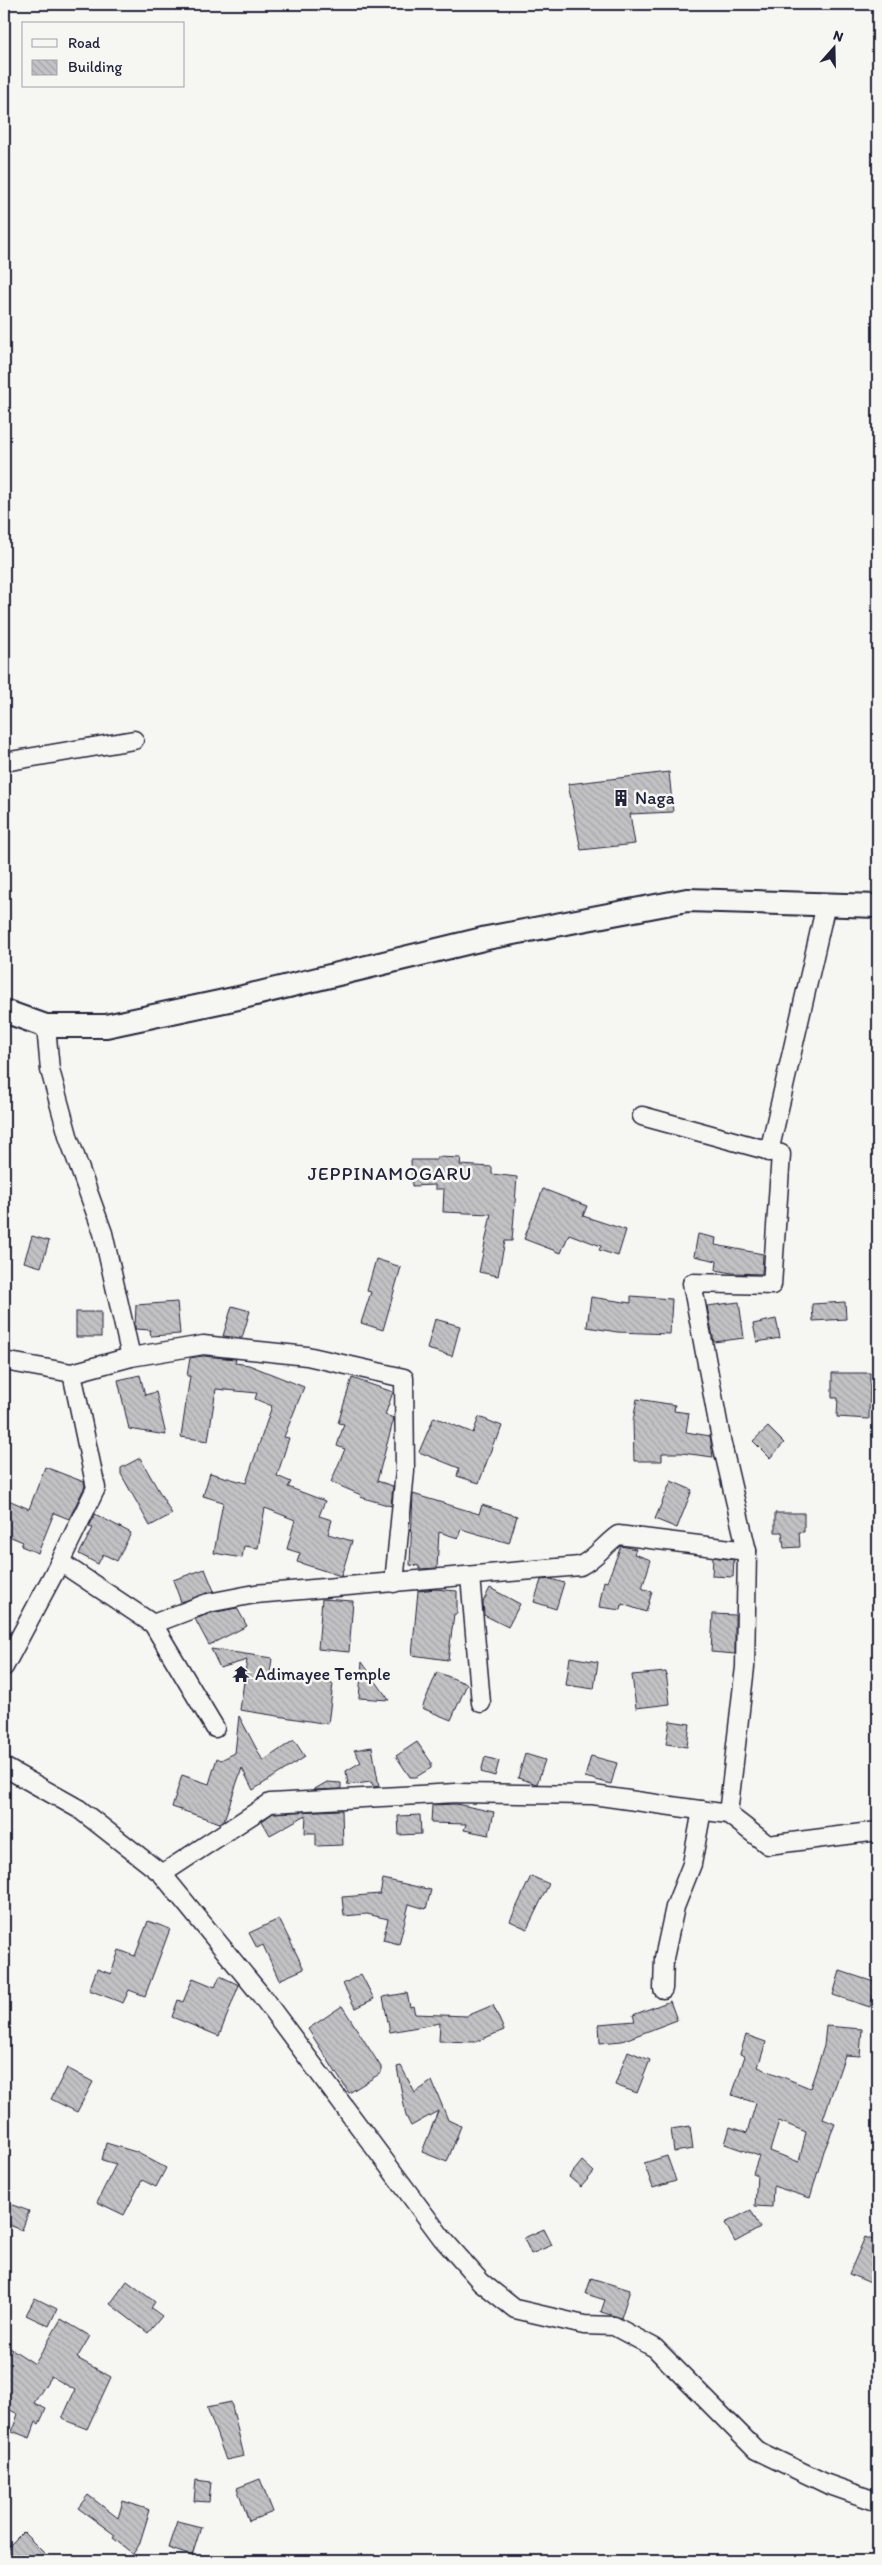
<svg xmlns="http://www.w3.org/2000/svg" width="882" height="2565" font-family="Itim,sans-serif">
  <defs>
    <pattern id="building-back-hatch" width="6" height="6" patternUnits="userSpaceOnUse" patternTransform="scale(1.25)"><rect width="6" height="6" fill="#c2c2c4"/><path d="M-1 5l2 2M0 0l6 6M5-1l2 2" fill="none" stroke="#a6a6a9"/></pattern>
  </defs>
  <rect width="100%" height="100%" fill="#f6f6f2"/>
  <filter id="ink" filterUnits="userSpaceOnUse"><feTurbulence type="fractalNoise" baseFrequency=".02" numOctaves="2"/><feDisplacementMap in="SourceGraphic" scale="10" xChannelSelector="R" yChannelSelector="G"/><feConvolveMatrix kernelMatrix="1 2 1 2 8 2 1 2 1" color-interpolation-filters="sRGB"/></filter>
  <g filter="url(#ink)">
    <g fill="url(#building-back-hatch)" stroke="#22223b" fill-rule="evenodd">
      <polygon points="669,772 673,812 630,814 635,844 581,850 568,784"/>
      <polygon points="437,1157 461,1158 460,1165 492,1167 492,1174 517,1177 512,1241 505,1241 498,1276 479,1272 491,1214 443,1212 444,1189 435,1189 435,1185 412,1186 411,1160 437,1160"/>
      <polygon points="543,1189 587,1206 583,1216 626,1230 618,1256 599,1250 601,1246 569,1234 561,1253 524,1239"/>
      <polygon points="698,1234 716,1238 715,1245 763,1254 762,1274 732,1273 716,1270 717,1261 694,1256"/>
      <polygon points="32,1236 49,1241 41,1267 24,1262"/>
      <polygon points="376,1259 401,1267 383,1330 361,1323 371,1292 367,1291"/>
      <polygon points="631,1296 672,1299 670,1334 617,1332 587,1327 591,1297 631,1303"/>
      <polygon points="177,1302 180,1334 151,1336 150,1330 135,1329 136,1305"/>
      <polygon points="739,1302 744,1338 714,1342 707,1306"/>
      <polygon points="845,1302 846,1319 813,1321 812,1304"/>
      <polygon points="232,1306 250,1311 242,1338 223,1336"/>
      <rect x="76" y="1312" width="25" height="25"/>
      <polygon points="435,1319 460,1326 452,1356 427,1349"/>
      <polygon points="776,1319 780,1338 757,1342 753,1324"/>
      <polygon points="203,1356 236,1359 235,1363 249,1365 304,1387 284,1437 289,1438 277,1476 291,1482 288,1487 325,1501 319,1516 332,1520 328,1534 352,1541 341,1576 297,1562 300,1553 287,1549 295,1520 265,1508 258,1548 244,1546 242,1558 214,1553 223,1502 203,1496 210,1473 246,1483 272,1406 255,1399 257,1393 216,1389 208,1441 181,1437 190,1376 187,1376 190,1358"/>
      <polygon points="832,1373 870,1373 869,1419 837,1417 838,1398 832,1398"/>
      <polygon points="140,1375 145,1395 156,1392 166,1435 129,1429 118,1380"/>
      <polygon points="352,1378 393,1392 385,1415 394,1418 377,1481 393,1486 391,1506 360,1497 361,1495 331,1482 345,1449 337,1446 344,1424 338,1423"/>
      <polygon points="637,1399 675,1405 674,1411 689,1413 686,1432 710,1436 713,1457 682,1453 662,1453 662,1461 634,1461 633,1421"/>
      <polygon points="434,1417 473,1433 479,1417 502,1426 497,1440 495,1439 479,1483 457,1476 459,1468 419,1452"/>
      <polygon points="768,1427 784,1443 770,1458 753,1441"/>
      <polygon points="140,1458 172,1514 150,1526 121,1474 121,1468"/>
      <polygon points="45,1467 84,1482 85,1486 69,1519 54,1513 38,1553 21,1546 23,1542 4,1534 4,1498 29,1509"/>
      <polygon points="671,1481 692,1490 677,1528 655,1519"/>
      <polygon points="413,1494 479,1514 482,1505 517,1516 509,1543 461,1529 458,1538 439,1532 437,1568 419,1569 419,1566 410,1565"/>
      <polygon points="775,1513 804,1513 804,1532 799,1532 800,1547 784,1548 782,1532 775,1532"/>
      <polygon points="95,1514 131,1533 117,1561 103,1554 98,1564 79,1554 93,1528 89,1527"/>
      <polygon points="621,1546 636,1549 634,1554 651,1560 642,1588 652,1592 646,1612 622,1604 621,1610 599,1607 604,1581 607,1582"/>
      <polygon points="713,1557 734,1560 733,1577 712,1576"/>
      <polygon points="205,1569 214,1591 181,1602 173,1580"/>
      <polygon points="551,1579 564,1583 556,1609 534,1602 541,1580"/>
      <polygon points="490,1588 520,1604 508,1627 484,1615 483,1602"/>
      <polygon points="435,1589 457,1591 457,1614 454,1614 448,1660 412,1655 418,1591"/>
      <polygon points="322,1599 353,1601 349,1652 318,1649"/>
      <polygon points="237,1608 247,1626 209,1645 195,1619 211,1613"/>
      <polygon points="713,1614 735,1615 735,1654 711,1652"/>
      <polygon points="211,1649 272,1658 270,1674 333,1684 328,1724 240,1710 247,1660 220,1668"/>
      <polygon points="570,1657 598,1662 594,1689 566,1685"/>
      <polygon points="362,1662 389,1700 359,1698"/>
      <polygon points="437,1672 467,1684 451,1720 422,1708"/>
      <polygon points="666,1672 670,1704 636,1708 632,1675"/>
      <polygon points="239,1716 263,1761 294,1740 305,1757 253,1790 242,1768 224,1820 220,1823 172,1807 182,1775 209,1784 217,1758 221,1760 235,1753"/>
      <polygon points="670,1721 690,1724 687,1747 666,1744"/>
      <polygon points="417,1742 431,1762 431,1768 416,1777 410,1777 396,1756"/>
      <polygon points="372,1747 379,1786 374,1787 371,1782 348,1785 346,1771 361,1762 354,1750"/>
      <polygon points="525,1754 545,1760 537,1784 518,1778"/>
      <polygon points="591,1756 617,1763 611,1784 585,1777"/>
      <polygon points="485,1757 499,1761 495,1776 481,1772"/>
      <polygon points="327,1782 341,1783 341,1789 313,1790"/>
      <polygon points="456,1804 494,1812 489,1835 464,1830 466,1824 431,1823 432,1805"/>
      <polygon points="342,1810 343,1845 316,1846 316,1833 305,1833 306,1815 270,1835 262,1821 273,1813"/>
      <polygon points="420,1815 421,1834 399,1835 398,1816"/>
      <polygon points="531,1876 549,1884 527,1929 510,1921"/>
      <polygon points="383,1879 431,1890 426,1909 409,1904 399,1944 383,1940 388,1919 367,1914 344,1916 342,1897 380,1894"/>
      <polygon points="279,1919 304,1969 279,1980 263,1945 257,1948 249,1933"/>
      <polygon points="148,1921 170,1929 145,1996 129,1990 123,2003 89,1990 97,1969 111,1974 119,1950 135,1956"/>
      <polygon points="840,1971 877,1983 870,2007 833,1995"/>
      <polygon points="361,1974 374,1999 355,2008 343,1984"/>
      <polygon points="220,1976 239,1985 219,2036 172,2017 178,2000 183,2002 193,1978 215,1987"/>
      <polygon points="407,1993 410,2007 413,2006 415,2014 467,2016 493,2005 504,2030 475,2042 439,2041 440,2023 390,2032 383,1997"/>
      <polygon points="670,2001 677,2020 622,2041 600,2043 599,2024 635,2021 633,2015"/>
      <polygon points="342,2006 381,2067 381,2073 349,2093 308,2029"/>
      <path d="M826,2026L862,2029L860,2056L845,2055L823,2119L835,2124L824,2151L810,2198L773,2186L772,2207L755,2206L757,2175L753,2173L759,2156L725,2144L730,2127L747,2133L756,2103L732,2095L745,2056L740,2054L746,2035L766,2042L758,2067L810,2088L824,2046ZM779,2121L806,2132L799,2162L770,2151Z"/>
      <polygon points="628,2051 650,2060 637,2093 615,2085"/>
      <polygon points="401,2066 415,2093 432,2081 448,2120 461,2126 447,2162 422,2152 438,2111 411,2126 406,2116 397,2067"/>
      <polygon points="67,2068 93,2082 77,2112 51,2099"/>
      <polygon points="690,2126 693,2149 674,2152 671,2129"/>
      <polygon points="106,2143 136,2152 166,2168 156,2187 142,2180 124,2215 97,2202 116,2164 102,2160"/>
      <polygon points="667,2156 676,2181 653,2188 644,2163"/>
      <polygon points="582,2161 594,2172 581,2187 569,2177"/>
      <polygon points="4,2202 29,2211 22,2230 4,2223"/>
      <polygon points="751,2210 760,2228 735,2242 725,2223"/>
      <polygon points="544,2229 552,2245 531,2254 524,2238"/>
      <polygon points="865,2237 878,2242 878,2286 849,2274"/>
      <polygon points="591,2278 630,2290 621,2318 601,2312 605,2300 586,2294"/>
      <polygon points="127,2281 155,2302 151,2308 162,2316 148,2333 110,2304"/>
      <polygon points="35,2298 57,2309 49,2326 26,2315"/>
      <polygon points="61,2319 90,2336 77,2358 111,2377 87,2429 62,2419 75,2390 51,2376 34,2403 46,2409 39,2424 36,2422 30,2438 12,2431 18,2414 4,2407 4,2344 35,2364"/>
      <polygon points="231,2402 244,2456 226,2460 207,2407"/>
      <polygon points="260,2479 273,2512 249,2521 237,2488"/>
      <polygon points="196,2480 211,2482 209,2502 194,2501"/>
      <polygon points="88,2495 118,2518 123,2501 150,2510 139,2545 133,2554 113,2538 115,2535 78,2508"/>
      <polygon points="177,2521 201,2527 192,2556 168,2548"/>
      <polygon points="23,2532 52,2561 4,2561 4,2551"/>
    </g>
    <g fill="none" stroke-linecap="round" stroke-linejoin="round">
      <g stroke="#22223b" stroke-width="21">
        <g id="minor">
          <polyline points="4,762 134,740"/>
          <polyline points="46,1026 50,1070 69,1139 103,1233 131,1357"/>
          <polyline points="642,1116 781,1154 772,1285 692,1283 722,1444 747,1551 745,1667 728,1814"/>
          <polyline points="769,1152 826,904"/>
          <polyline points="4,1361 72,1373 131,1357 203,1345 307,1356 404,1378 405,1471 394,1583"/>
          <polyline points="60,1562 153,1624 215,1728"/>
          <polyline points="470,1576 481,1703"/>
          <path d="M153,1624L208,1603L255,1594L580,1566C596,1558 604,1545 618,1535L747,1551"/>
          <polyline points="4,1667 60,1562 96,1488 72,1373"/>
          <polyline points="4,1767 79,1809 162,1874 261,1995 442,2238 481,2282 515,2309 584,2325 614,2326 655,2348 756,2450 827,2484 878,2502"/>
          <polyline points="162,1874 270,1803 456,1793 593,1795 728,1814 768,1845 878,1831"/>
          <polyline points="663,1989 664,1958 675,1907 692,1864 702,1810"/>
        </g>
      </g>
      <g stroke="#22223b" stroke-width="26">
        <polyline id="tertiary" points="4,1011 46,1026 106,1026 243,997 487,938 687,900 878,906"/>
      </g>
      <use href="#minor" stroke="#f6f6f2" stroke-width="18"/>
      <use href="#tertiary" stroke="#f6f6f2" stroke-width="22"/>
    </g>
  </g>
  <defs>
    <g id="building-bare" transform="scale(1.35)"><path d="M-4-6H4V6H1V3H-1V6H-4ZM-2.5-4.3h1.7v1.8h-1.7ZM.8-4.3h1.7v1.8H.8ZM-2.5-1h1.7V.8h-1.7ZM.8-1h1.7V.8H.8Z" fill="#22223b" stroke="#f6f6f2" stroke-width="2.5" paint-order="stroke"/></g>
    <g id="temple-bare" transform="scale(1.35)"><path d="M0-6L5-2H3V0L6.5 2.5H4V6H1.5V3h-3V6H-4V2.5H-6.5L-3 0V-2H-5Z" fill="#22223b" stroke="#f6f6f2" stroke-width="2.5" paint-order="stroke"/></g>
  </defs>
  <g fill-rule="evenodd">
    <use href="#building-bare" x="621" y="798"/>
    <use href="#temple-bare" x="241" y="1674"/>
  </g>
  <g text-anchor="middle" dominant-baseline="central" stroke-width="5" stroke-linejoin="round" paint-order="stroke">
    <g font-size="18" fill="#22223b" stroke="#f6f6f2" text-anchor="start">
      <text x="635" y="798">Naga</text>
      <text x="255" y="1674">Adimayee Temple</text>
    </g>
    <g font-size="19" letter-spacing="1" fill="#22223b" stroke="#f6f6f2">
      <text x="390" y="1173">JEPPINAMOGARU</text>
    </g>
  </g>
  <rect width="882" height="2565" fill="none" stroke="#f6f6f2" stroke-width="20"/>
  <rect x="10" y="10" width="862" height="2545" fill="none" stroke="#22223b" stroke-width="2" filter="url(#ink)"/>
  <rect x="22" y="22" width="162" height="65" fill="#f6f6f2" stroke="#a1a1a9"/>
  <rect x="32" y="39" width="25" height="8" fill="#f6f6f2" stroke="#a1a1a9"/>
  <text x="68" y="48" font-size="15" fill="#22223b">Road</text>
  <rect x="32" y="60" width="25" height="15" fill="url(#building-back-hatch)" stroke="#a1a1a9"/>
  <text x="68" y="72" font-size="15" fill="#22223b">Building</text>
  <g transform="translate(834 48) rotate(20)" stroke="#f6f6f2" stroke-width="4" paint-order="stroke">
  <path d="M0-4L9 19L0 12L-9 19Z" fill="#22223b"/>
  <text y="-8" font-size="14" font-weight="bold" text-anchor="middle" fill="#22223b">N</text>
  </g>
</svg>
